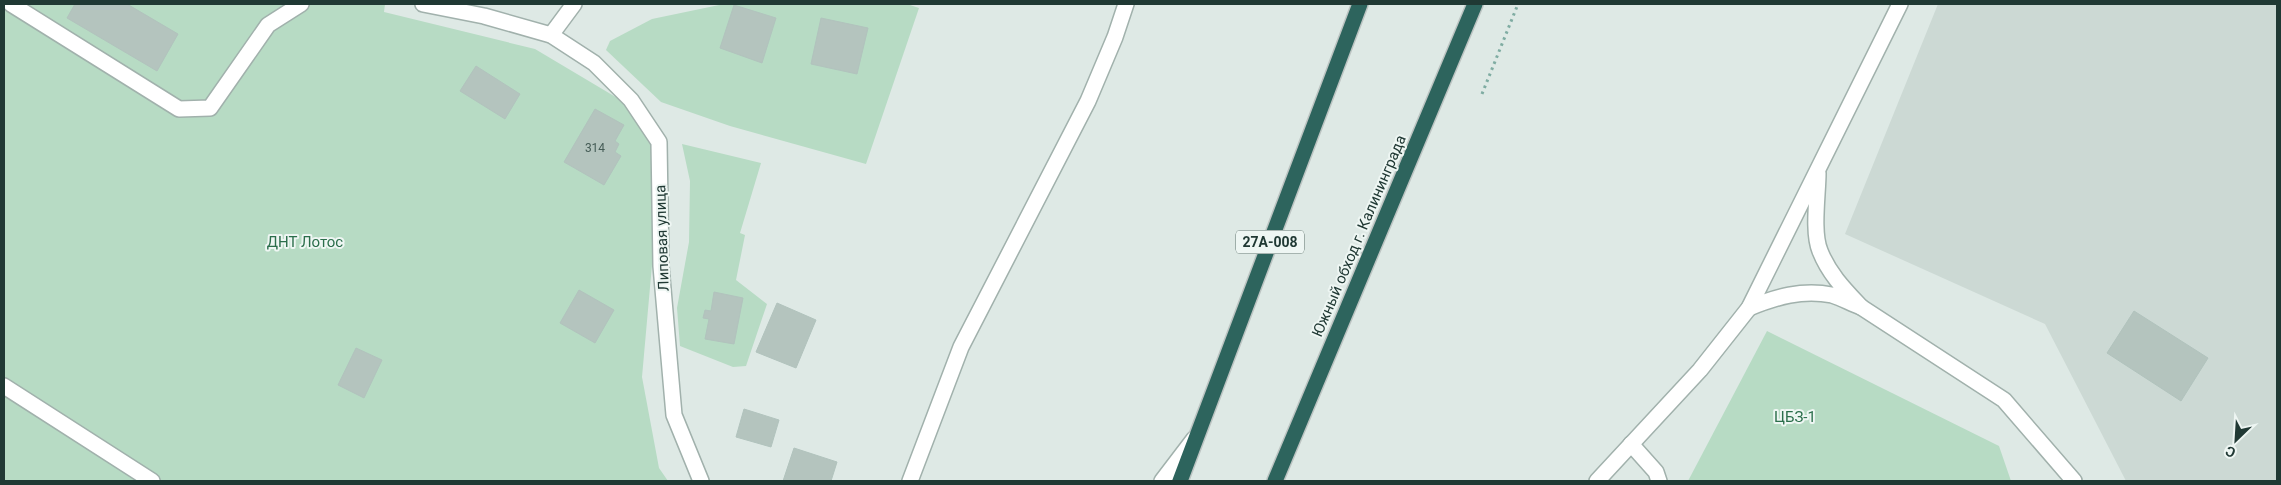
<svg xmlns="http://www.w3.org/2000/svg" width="2281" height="485" font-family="Roboto,sans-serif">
  <rect width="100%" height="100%" fill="#dee9e5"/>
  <polygon fill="#ccd9d4" points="1938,4 2277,4 2277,481 2126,481 2045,324 1845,234"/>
  <g fill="#b7dbc4">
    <polygon points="4,4 385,4 384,12 535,49 619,99 638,118 651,146 656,220 642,377 659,468 668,481 4,481"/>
    <polygon points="724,4 907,4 919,8 866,164 730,126 661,102 606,50 610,41 652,19"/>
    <polygon points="682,144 761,163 740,233 745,235 736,280 767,304 746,366 733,367 680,346 677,308 689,242 690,181"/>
    <polygon points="1767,331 1999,446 2011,481 1688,481"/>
  </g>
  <g fill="#b4c4be" stroke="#b1c3bd">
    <polygon points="75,4 127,4 178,34 157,71 67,18"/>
    <polygon points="734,5 776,18 762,63 720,48"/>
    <polygon points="821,18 868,28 857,74 811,64"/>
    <polygon points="476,66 520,94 505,119 460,91"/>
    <polygon points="595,109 624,125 615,141 619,144 615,152 621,156 604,185 564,162"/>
    <polygon points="579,290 614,310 595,343 560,323"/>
    <polygon points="714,292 743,298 734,344 705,339 709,319 703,318 705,310 711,311"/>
    <polygon points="777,303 816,320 796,368 756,352"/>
    <polygon points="2134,311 2208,358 2181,401 2107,353"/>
    <polygon points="356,348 382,360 364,398 338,385"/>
    <polygon points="744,409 779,420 771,447 736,437"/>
    <polygon points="794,448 837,462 831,481 783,481"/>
  </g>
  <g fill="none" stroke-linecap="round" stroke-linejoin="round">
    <g stroke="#a1b1ac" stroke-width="18">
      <g id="minor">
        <polyline points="11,4 179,109 210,108 268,25 301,4"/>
        <polyline points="423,4 484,16 551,35 594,63 631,100 659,142 661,266 674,415 701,481"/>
        <polyline points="551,35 574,4"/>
        <polyline points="1861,307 2004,400 2074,481"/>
        <path d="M1749,308C1776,297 1802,289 1832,295C1842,298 1852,304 1861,307C1845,290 1829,274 1820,251C1812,232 1818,194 1818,173"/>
        <polyline points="4,386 152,481"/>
        <polyline points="1631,444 1656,472 1659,481"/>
        <polyline points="910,481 961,347 1088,101 1115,37 1126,4"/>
        <polyline points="1162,481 1194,439"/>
        <polyline points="1597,481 1700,370 1749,308 1900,4"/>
      </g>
    </g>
    <g stroke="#bcc4c2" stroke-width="18">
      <g id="highway">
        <polyline points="1180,481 1360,4"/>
        <polyline points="1275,481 1475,4"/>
      </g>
    </g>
    <polyline stroke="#7faca2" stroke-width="3" stroke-dasharray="2.5 4" stroke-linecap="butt" points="1482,94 1518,4"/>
    <use href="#minor" stroke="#fff" stroke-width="15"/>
    <use href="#highway" stroke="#2d645d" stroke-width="15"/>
  </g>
  <g text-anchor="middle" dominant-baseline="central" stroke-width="4" stroke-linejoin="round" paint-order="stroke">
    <g font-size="12" fill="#455c56">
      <text x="595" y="148">314</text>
    </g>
    <rect fill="#eef6f3" stroke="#5e726d" stroke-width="1" x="1236" y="230.5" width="68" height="23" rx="4"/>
    <g font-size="14" font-weight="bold" fill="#203934">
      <text x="1270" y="242">27А-008</text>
    </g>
    <g font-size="15" fill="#203934" stroke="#eef6f3">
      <text transform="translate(1359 236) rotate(-67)">Южный обход г. Калининграда</text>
      <text transform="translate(662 238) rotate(-92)">Липовая улица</text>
    </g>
    <g font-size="15" fill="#2b6e4b" stroke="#eef6f3">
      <text x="305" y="242">ДНТ Лотос</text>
      <text x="1795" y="417">ЦБЗ-1</text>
    </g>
  </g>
  <rect width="2281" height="485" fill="none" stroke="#203934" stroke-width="10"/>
  <g transform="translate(2236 440) rotate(205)" stroke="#eef6f3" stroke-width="4" paint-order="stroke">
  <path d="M0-4L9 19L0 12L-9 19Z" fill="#203934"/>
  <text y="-8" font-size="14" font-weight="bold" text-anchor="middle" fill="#203934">С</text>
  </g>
</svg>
